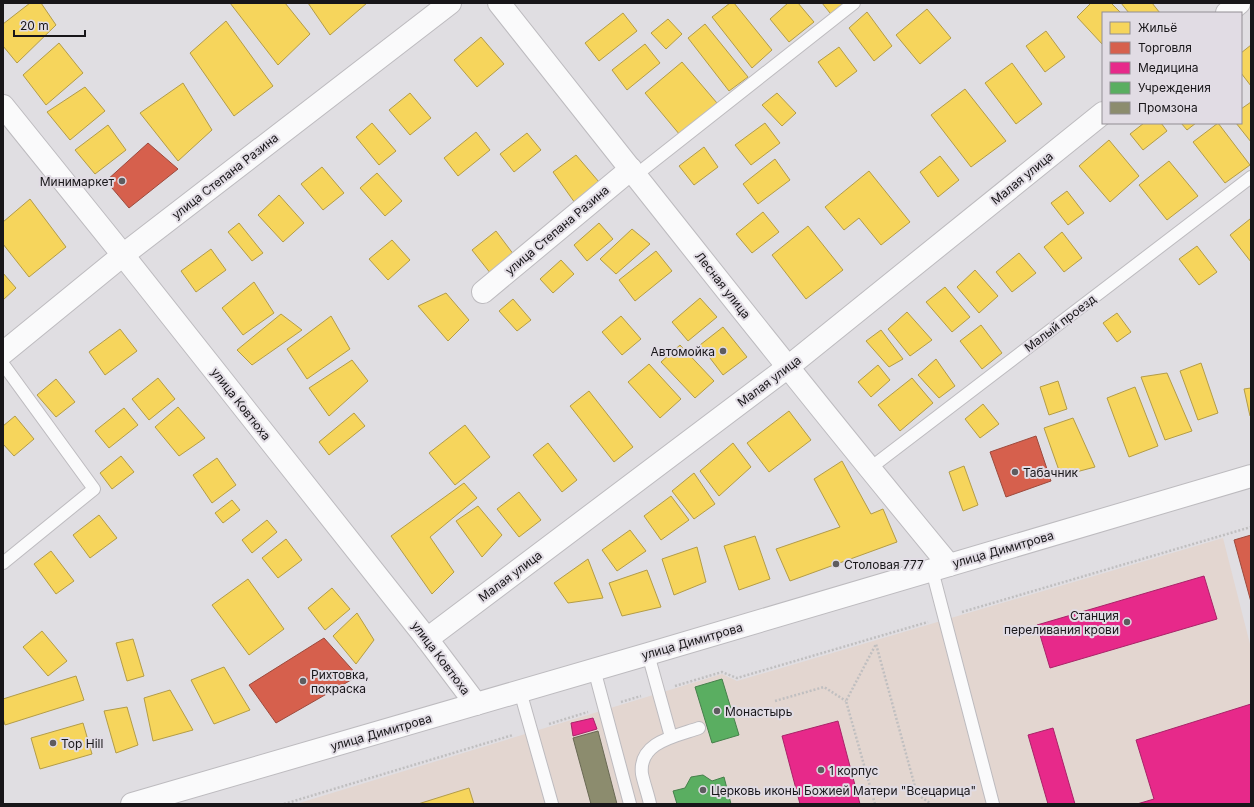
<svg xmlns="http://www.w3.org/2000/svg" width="1254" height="807" font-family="Inter,sans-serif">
  <rect width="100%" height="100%" fill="#e0dee2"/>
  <polygon fill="#e3d6d0" points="1223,538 1251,648 1251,804 296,804 722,674 737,681"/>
  <g fill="#f6d55c" stroke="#b39c48">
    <polygon points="30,3 41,3 56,25 17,63 3,46 3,24"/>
    <polygon points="230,3 285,3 310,34 278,65"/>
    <polygon points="308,3 367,3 330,35"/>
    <polygon points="730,3 734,3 772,50 752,68 712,17"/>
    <polygon points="788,3 798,3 814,22 789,42 770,19"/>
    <polygon points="822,3 853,3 834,18"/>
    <polygon points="1091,3 1111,3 1121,13 1103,13 1103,45 1077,17"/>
    <polygon points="1121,3 1152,3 1160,13 1129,13"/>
    <polygon points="927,9 951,38 920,64 896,35"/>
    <polygon points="867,12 892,46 874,61 849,28"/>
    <polygon points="623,13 637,31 599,61 585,43"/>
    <polygon points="668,19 682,34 666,49 651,33"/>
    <polygon points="226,21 273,86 234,116 190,53"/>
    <polygon points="705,24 748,77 729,91 688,38"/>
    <polygon points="1046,31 1065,57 1045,72 1026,46"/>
    <polygon points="481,37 504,64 477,87 454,60"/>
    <polygon points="59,43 83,73 46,105 23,75"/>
    <polygon points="645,44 660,63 627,90 612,70"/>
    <polygon points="1251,45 1251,86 1241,73 1241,53"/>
    <polygon points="839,47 857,71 836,87 818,62"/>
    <polygon points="682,62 717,103 680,135 645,93"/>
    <polygon points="1012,63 1042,104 1016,124 985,83"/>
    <polygon points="183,83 212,130 178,161 140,113"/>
    <polygon points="85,87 105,111 70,140 47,112"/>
    <polygon points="965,89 1006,141 971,167 931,115"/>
    <polygon points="410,93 431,118 410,135 389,110"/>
    <polygon points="777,93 796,113 782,126 762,105"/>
    <polygon points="1251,102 1251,142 1236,123 1241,123 1241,109"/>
    <polygon points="372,123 396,151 379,165 356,137"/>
    <polygon points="765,123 780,143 751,165 735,145"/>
    <polygon points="1144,123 1161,123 1167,131 1143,150 1130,134"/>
    <polygon points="1181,123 1196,123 1187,130"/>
    <polygon points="1218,123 1250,165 1225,183 1193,142"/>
    <polygon points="108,125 126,150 95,174 75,150"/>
    <polygon points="476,132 490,150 458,176 444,158"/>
    <polygon points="527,133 541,150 514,172 500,154"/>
    <polygon points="1109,140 1139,176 1110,202 1079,166"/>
    <polygon points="704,147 718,167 694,185 679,166"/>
    <polygon points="576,155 599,182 575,203 553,172"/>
    <polygon points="940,156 959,180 938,197 920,172"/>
    <polygon points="775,159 790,180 758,204 743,184"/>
    <polygon points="1169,161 1198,196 1167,220 1139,185"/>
    <polygon points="322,167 344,193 323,210 301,184"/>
    <polygon points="869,171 910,222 881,245 859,218 844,230 825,207"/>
    <polygon points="377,173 402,201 385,216 360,188"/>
    <polygon points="1067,191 1084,213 1068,225 1051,203"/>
    <polygon points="279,195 304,223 283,242 258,215"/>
    <polygon points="30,199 66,247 29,277 3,244 3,222"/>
    <polygon points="763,212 779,232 752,253 736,234"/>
    <polygon points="1250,219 1251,219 1251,262 1230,235"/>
    <polygon points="239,223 263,253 252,261 228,232"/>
    <polygon points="599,223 613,239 587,261 574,245"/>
    <polygon points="808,226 843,270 806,299 772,255"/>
    <polygon points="632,229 650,244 616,274 600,259"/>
    <polygon points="496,231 514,255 491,274 472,250"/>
    <polygon points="1062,232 1082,258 1064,272 1044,247"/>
    <polygon points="392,240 410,260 388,280 369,259"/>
    <polygon points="1197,246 1217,272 1199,285 1179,259"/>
    <polygon points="211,249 226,270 196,292 181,271"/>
    <polygon points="656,251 672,271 635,301 619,280"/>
    <polygon points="1019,253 1036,273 1012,292 996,272"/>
    <polygon points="561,260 574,274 553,293 540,279"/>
    <polygon points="975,270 998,296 979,313 957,287"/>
    <polygon points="3,273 16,288 3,300"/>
    <polygon points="254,282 274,313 243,335 222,308"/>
    <polygon points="945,287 970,317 952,332 926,302"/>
    <polygon points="446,293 469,320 448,341 418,306"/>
    <polygon points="700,298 717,317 688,341 672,322"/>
    <polygon points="513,299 531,320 517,331 499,311"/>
    <polygon points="907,312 932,340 910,356 888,329"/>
    <polygon points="1117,313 1131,332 1117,342 1103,323"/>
    <polygon points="281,314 302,330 252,365 237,350"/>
    <polygon points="331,316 350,349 307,379 287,349"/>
    <polygon points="621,316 641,339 622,355 602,332"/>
    <polygon points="981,325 1002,353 982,369 960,341"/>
    <polygon points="723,327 747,357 723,375 700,345"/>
    <polygon points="120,329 137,351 105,375 89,352"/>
    <polygon points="881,330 903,359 889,367 866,341"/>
    <polygon points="680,345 714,381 695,398 661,362"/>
    <polygon points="936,359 955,386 939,398 918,375"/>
    <polygon points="352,360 368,381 329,416 309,388"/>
    <polygon points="1201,363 1218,413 1198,420 1180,371"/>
    <polygon points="649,364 681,399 660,418 628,382"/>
    <polygon points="878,365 890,380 871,397 858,382"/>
    <polygon points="1167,373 1192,431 1165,440 1141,377"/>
    <polygon points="158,378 175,399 149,420 132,399"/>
    <polygon points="912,378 933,403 900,431 878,405"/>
    <polygon points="56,379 75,402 56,417 37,395"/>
    <polygon points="1058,381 1067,409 1049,415 1040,387"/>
    <polygon points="1135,387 1158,446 1129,457 1107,398"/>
    <polygon points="1251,388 1251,416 1250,416 1244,389"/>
    <polygon points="589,391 633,447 614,462 570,406"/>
    <polygon points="983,404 999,424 980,438 965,419"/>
    <polygon points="178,407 205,438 179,456 155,427"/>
    <polygon points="124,408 138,425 109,448 95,431"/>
    <polygon points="789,411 811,440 769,472 747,443"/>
    <polygon points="354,413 365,426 329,455 319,442"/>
    <polygon points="15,416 34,439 14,456 3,444 3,426"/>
    <polygon points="1073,418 1095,467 1061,476 1044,428"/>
    <polygon points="465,425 490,457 455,485 429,453"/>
    <polygon points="548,443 577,480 562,492 533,455"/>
    <polygon points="733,443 751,467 719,496 700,471"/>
    <polygon points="121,456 134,472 112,489 100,473"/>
    <polygon points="217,458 236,485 212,503 193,475"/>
    <polygon points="842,461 871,514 883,509 897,542 790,581 776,549 840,527 814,479"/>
    <polygon points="964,466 978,505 963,511 949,472"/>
    <polygon points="694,473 715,504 694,519 672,491"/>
    <polygon points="464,483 477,498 430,537 454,572 432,594 391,536"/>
    <polygon points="519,492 541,520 519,537 497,509"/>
    <polygon points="671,496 689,520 661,540 644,516"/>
    <polygon points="232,500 240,510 223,523 215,513"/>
    <polygon points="478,506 502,535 482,557 456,521"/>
    <polygon points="99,515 117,538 90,558 73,535"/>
    <polygon points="267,520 277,532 252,553 242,540"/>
    <polygon points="630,530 646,551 617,571 602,550"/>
    <polygon points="755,536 770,579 739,590 724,546"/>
    <polygon points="286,539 302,560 278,578 262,558"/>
    <polygon points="697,547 706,582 674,595 662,559"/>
    <polygon points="51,551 74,581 56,594 34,564"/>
    <polygon points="588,559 603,598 568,603 554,583"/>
    <polygon points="647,570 661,607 622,616 609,583"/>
    <polygon points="248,579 284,629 249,655 212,605"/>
    <polygon points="332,588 350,609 325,630 308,608"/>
    <polygon points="357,613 374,640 356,664 333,636"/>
    <polygon points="42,631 67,661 48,676 23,647"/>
    <polygon points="133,639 144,676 127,681 116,643"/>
    <polygon points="224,667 250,710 214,724 191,680"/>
    <polygon points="76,676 84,700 5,725 3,718 3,699"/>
    <polygon points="170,690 193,730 153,741 144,698"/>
    <polygon points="127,707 138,745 116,753 104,711"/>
    <polygon points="83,723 92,754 40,769 31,738"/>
    <polygon points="469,788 474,804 418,804"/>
  </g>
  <g fill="#d6604d" stroke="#9d4a3d">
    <polygon points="148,143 178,169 129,208 106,181"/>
    <polygon points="1036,436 1051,481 1006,497 990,452"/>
    <polygon points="1251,535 1251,602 1234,540"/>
    <polygon points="324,638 358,676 276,723 249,685"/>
  </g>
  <g fill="#e7298a" stroke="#a92368">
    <polygon points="1204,576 1217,619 1050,668 1037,625"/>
    <polygon points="1251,704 1251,804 1137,804 1154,799 1136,740"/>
    <polygon points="593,718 597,729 573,736 571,723"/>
    <polygon points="838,721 860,804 800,804 782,736"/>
    <polygon points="1053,728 1075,804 1048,804 1028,735"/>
  </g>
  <g fill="#5aae61" stroke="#46804b">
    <polygon points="722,679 739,735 712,743 695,687"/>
    <polygon points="703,775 712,781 724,777 731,804 677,804 673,791 685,788 691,777"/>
  </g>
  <polygon fill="#8c8c6e" stroke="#696954" points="598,731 617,804 591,804 573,738"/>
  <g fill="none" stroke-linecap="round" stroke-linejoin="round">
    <g stroke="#bdbbbf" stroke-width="14">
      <g id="lane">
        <polyline points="636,175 854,3"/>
        <polyline points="3,364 94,489 3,563"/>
        <polyline points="869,469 1251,177"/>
        <polyline points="932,570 993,804"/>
        <polyline points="648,654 671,737"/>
        <polyline points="594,669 630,804"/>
        <polyline points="520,691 552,804"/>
        <path d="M650,804C648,794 644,784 642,774C638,742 676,736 699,728"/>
      </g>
    </g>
    <g stroke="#bdbbbf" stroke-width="24">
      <g id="street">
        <path d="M499,3C648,191 796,380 949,565"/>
        <polyline points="1227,13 1239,3"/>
        <polyline points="483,292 631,169"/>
        <polyline points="3,353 123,255 450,3"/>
        <polyline points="427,639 788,367 1103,113"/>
      </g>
    </g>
    <g stroke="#bdbbbf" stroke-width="24">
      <g id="secondary">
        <polyline points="3,106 123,255 427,639 476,704"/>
        <polyline points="132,804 648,654 1251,476"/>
      </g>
    </g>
    <g stroke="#c0bfc0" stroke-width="2.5" stroke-dasharray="2 2" stroke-linecap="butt">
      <polyline points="962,612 1251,527"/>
      <polyline points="675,686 722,672 737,678 928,622"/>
      <polyline points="775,701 824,687 846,701"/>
      <polyline points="621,702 641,696"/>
      <polyline points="549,724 588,712"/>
      <polyline points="284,804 513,735"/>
      <polyline points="875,804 846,701 876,644 917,794 931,804"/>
    </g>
    <use href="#lane" stroke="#fafafb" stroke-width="12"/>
    <use href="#street" stroke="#fafafb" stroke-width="22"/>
    <use href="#secondary" stroke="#fafafb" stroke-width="22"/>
  </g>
  <g fill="#5e5c5f" stroke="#e1dce4" stroke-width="1.5">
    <circle cx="122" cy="181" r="4"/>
    <circle cx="723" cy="351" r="4"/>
    <circle cx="1015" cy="472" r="4"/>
    <circle cx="836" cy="564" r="4"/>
    <circle cx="1127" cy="622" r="4"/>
    <circle cx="303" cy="681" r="4"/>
    <circle cx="717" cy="711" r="4"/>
    <circle cx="53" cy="743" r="4"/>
    <circle cx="821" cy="770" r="4"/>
    <circle cx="703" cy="790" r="4"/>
  </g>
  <g text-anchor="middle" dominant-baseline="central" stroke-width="4" stroke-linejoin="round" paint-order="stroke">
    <g font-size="12" fill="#181619" stroke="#e1dce4">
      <text transform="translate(225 176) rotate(-38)">улица Степана Разина</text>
      <text transform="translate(1022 178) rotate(-39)">Малая улица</text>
      <text transform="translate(557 230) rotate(-40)">улица Степана Разина</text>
      <text transform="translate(723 285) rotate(52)">Лесная улица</text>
      <text transform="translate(1060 323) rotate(-37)">Малый проезд</text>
      <text transform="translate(769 381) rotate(-37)">Малая улица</text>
      <text transform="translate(241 404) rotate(52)">улица Ковтюха</text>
      <text transform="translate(1003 549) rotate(-16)">улица Димитрова</text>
      <text transform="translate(510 576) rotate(-37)">Малая улица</text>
      <text transform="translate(692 641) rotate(-16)">улица Димитрова</text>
      <text transform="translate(441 658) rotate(53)">улица Ковтюха</text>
      <text transform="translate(381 732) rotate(-16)">улица Димитрова</text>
    </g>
    <g font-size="12" fill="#181619" stroke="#e1dce4" text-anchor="start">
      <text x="114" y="181" text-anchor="end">Минимаркет</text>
      <text x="715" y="351" text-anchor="end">Автомойка</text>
      <text x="1023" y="472">Табачник</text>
      <text x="844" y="564">Столовая 777</text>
      <text x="1119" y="615" text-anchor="end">Станция<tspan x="1119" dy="14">переливания крови</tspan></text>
      <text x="311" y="674">Рихтовка,<tspan x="311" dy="14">покраска</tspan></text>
      <text x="725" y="711">Монастырь</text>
      <text x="61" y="743">Top Hill</text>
      <text x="829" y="770">1 корпус</text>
      <text x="711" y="790">Церковь иконы Божией Матери "Всецарица"</text>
    </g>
  </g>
  <rect width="1254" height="807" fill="none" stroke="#181619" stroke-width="8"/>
  <rect x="1102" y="12" width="140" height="112" fill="#e1dce4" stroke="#918d93"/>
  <rect x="1110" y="22" width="20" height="12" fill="#f6d55c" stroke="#918d93"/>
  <text x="1138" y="32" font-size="12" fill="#181619">Жильё</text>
  <rect x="1110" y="42" width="20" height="12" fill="#d6604d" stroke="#918d93"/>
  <text x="1138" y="52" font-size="12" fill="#181619">Торговля</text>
  <rect x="1110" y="62" width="20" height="12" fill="#e7298a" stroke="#918d93"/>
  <text x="1138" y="72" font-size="12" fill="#181619">Медицина</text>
  <rect x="1110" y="82" width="20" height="12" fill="#5aae61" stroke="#918d93"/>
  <text x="1138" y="92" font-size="12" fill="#181619">Учреждения</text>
  <rect x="1110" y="102" width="20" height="12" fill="#8c8c6e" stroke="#918d93"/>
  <text x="1138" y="112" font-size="12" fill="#181619">Промзона</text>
  <path d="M14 30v6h71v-6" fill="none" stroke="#181619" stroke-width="2"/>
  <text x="20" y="30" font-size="12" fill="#181619" stroke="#e1dce4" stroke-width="3" paint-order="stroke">20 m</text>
</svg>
